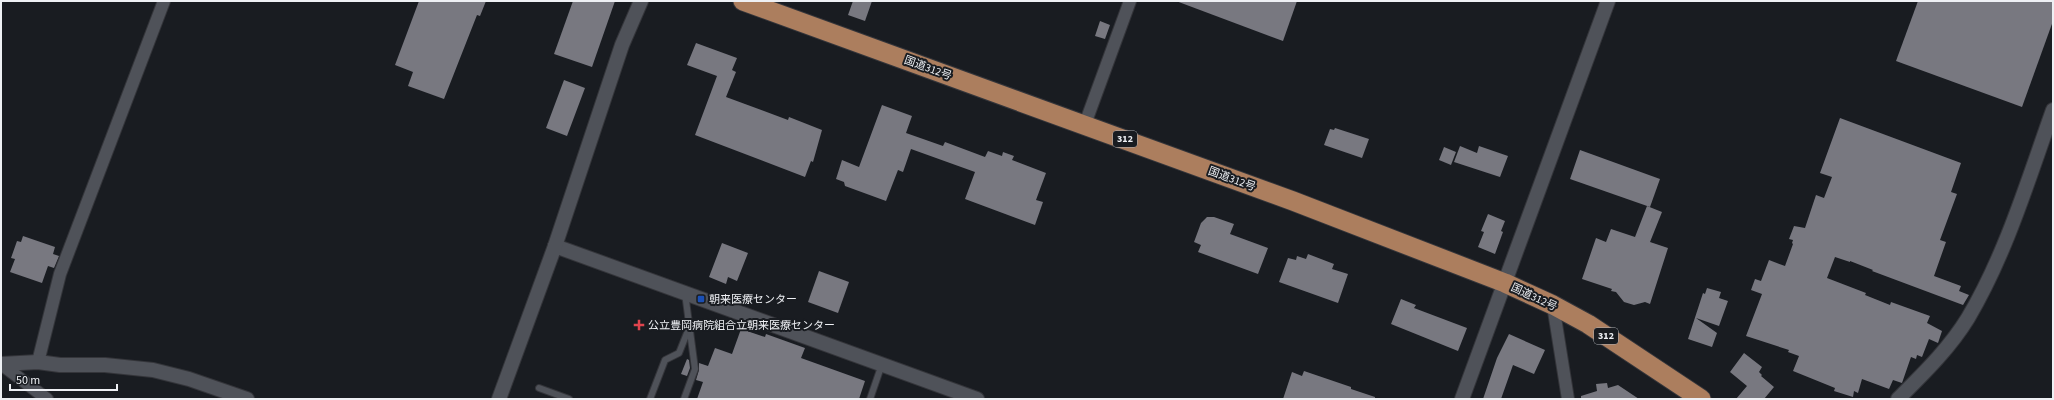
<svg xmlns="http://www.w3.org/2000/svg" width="2054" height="400" font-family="'Source Sans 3','Noto Sans JP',sans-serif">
  <rect width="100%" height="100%" fill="#191c21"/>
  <g fill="#787880">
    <polygon points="419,1 486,1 480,16 477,15 444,99 408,86 413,72 395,65"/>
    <polygon points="573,1 615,1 592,67 554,54"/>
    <polygon points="853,1 872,1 865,21 848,15"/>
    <polygon points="1176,1 1297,1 1283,41"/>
    <polygon points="1918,1 2053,1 2053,21 2022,107 1896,61"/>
    <polygon points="1100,21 1110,25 1105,39 1095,36"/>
    <polygon points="696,43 737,58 732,70 736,72 726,97 788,120 789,117 822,130 813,162 811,161 805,177 695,135 717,76 687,65"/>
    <polygon points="564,80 585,88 567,136 546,128"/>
    <polygon points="882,105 912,116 906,133 943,146 945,142 985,157 988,151 1002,156 1003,152 1014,156 1012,160 1046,173 1036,200 1043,202 1035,225 965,199 975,172 911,149 903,172 898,170 886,201 845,186 844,182 836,179 842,160 859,167"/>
    <polygon points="1840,118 1961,163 1951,192 1957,194 1940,240 1946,242 1934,276 1961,286 1959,291 1969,295 1963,305 1872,271 1873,270 1850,261 1850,262 1835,257 1827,278 1866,293 1865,295 1890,305 1891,302 1930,316 1927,323 1942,331 1938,343 1929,339 1922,357 1917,355 1916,359 1911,357 1902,383 1893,380 1889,389 1862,379 1858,393 1854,391 1853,397 1834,391 1835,388 1793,371 1799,356 1788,352 1789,350 1746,336 1762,294 1751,290 1755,279 1761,281 1769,260 1785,266 1793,244 1792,243 1793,240 1789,239 1794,226 1805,228 1816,195 1824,198 1832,177 1820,173"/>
    <polygon points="1335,128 1369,139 1362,158 1324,145 1330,129 1334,130"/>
    <polygon points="1460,146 1477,153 1479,146 1508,156 1500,177 1454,162"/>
    <polygon points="1444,147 1456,152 1451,165 1439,160"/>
    <polygon points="1580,150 1660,179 1650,207 1570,179"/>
    <polygon points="1647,206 1662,212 1650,242 1668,248 1650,304 1645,302 1634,305 1624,302 1616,292 1611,291 1612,289 1582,279 1596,238 1606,242 1611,229 1635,237"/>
    <polygon points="1488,214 1505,221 1501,231 1503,232 1495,254 1478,247 1484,232 1481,231"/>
    <polygon points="1207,217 1214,217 1234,224 1230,234 1268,248 1258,274 1198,252 1201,245 1194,242 1201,223"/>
    <polygon points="23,236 55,247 53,254 59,256 54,268 48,266 42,283 10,272 15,259 11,258 17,241 21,242"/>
    <polygon points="722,243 748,253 737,281 728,277 726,284 709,277"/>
    <polygon points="1308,254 1334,264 1332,269 1348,274 1338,303 1279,282 1288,258 1296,260 1297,256 1306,259"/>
    <polygon points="819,271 849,282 838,313 808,302"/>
    <polygon points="1707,288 1721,292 1719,298 1728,301 1719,326 1696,318 1717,333 1712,347 1688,339 1703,293 1705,294"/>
    <polygon points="1401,299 1416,305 1414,308 1467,328 1458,351 1391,324"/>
    <polygon points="741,329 765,337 766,334 805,348 801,358 865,381 859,399 697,399 703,382 696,380 699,370 699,363 708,366 715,348 732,354"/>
    <polygon points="1509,334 1545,350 1534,374 1513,365 1501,399 1483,399 1497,358"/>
    <polygon points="1744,353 1762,367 1759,372 1762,375 1761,376 1774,387 1764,399 1736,399 1747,386 1730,372"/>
    <polygon points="687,359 689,360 690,368 687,376 681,374"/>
    <polygon points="1304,371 1351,387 1351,389 1375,397 1375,399 1283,399 1292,372 1302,376"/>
    <polygon points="1607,383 1608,388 1618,385 1639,399 1581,399 1581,396 1597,391 1596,384"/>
  </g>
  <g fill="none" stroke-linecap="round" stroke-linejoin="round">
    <g stroke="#34353a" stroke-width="8">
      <g id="service">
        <polyline points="539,388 569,399"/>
        <polyline points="650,399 665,360 679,353 689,328"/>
        <polyline points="684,399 695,369 685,293"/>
        <polyline points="870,399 882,364"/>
      </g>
    </g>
    <g stroke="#34353a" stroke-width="14">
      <g id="minor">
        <polyline points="1085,124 1130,1"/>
        <polyline points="1553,305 1568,399"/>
        <polyline points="38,362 60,274 164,1"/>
        <polyline points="1,364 47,399"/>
      </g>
    </g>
    <g stroke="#34353a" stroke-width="16">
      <g id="tertiary">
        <polyline points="555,246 977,399"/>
        <polyline points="1,364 38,362 60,365 105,365 153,370 189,379 247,399"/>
        <polyline points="499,399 555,246 622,45 641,1"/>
        <polyline points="1462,399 1608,1"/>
        <path d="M1898,399C1923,374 1949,349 1968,318C2006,254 2028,180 2053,110"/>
      </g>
    </g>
    <g stroke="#34353a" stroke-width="21">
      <polyline id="trunk" points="743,1 1293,201 1505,283 1553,305 1588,324 1701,399"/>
    </g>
    <use href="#service" stroke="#4f5259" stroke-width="6"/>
    <use href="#minor" stroke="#4f5259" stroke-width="12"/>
    <use href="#tertiary" stroke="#4f5259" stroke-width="14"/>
    <use href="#trunk" stroke="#ac7e5e" stroke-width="19"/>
  </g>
  <rect fill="#1a4fb4" stroke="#191c21" stroke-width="1.5" x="697" y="295" width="8" height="8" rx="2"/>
  <path fill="#e0444e" stroke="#191c21" stroke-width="1.5" d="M637 319h4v4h4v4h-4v4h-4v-4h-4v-4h4z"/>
  <g text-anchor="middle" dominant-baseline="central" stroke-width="4" stroke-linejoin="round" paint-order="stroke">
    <g fill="#191c21" stroke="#aeb0b5" stroke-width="1">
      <rect x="1113" y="131" width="24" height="16" rx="3"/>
      <rect x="1594" y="328" width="24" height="16" rx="3"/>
    </g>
    <g font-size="10" font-weight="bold" fill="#eef0f4">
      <text x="1125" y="139">312</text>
      <text x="1606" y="336">312</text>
    </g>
    <g font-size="11" fill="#eef0f4" stroke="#191c21">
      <text transform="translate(928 68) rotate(20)">国道312号</text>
      <text transform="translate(1232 179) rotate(20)">国道312号</text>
      <text transform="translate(1534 297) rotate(25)">国道312号</text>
    </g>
    <g font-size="11" fill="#eef0f4" stroke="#191c21" text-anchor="start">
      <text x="709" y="299">朝来医療センター</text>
      <text x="648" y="325">公立豊岡病院組合立朝来医療センター</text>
    </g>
  </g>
  <rect width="2054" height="400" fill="none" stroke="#eef0f4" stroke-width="4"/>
  <path d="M10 384v6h107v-6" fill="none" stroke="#eef0f4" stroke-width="2"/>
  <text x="16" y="384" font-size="12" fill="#eef0f4" stroke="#191c21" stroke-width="3" paint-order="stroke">50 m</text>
</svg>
